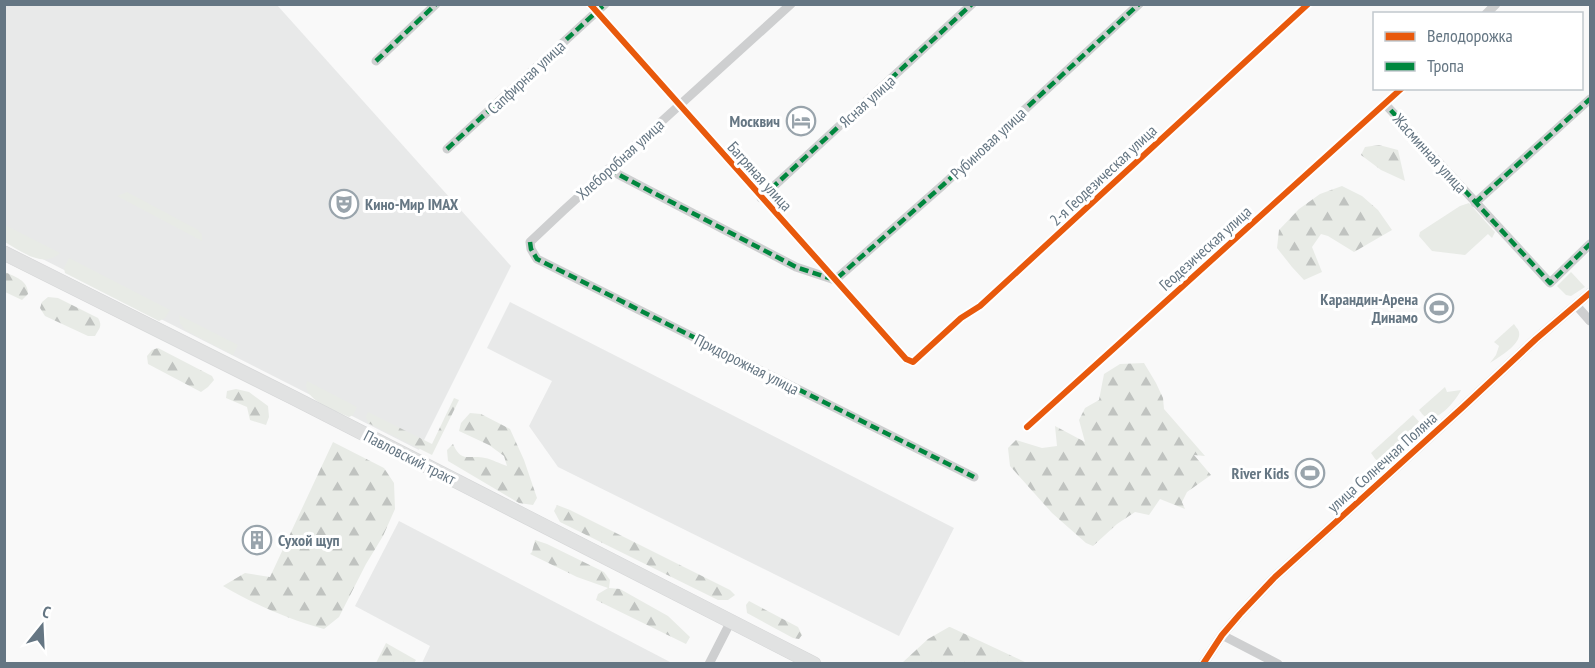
<svg xmlns="http://www.w3.org/2000/svg" width="1595" height="668" font-family="'PT Sans Narrow',sans-serif">
  <defs>
    <pattern id="forest-firs" width="22" height="20" patternUnits="userSpaceOnUse" patternTransform="scale(1.5)"><rect width="22" height="20" fill="#e8ebe6"/><path d="M5 1l3.5 6h-7zM16 11l3.5 6h-7z" fill="#c0c3c0"/></pattern>
  </defs>
  <rect width="100%" height="100%" fill="#f9f9f9"/>
  <g fill="#e8e9e9">
    <polygon points="4,5 277,5 511,266 419,450 5,240"/>
    <polygon points="510,302 954,528 899,636 558,467 529,426 552,381 487,348"/>
    <polygon points="399,521 672,663 422,663 430,646 355,606"/>
  </g>
  <g fill="#e8ebe6">
    <polygon points="127,192 198,230 202,235 202,241 117,196"/>
    <polygon points="1469,203 1493,230 1495,232 1492,238 1488,234 1465,255 1432,251 1419,236 1420,232 1460,206"/>
    <path d="M4,225H5L60,253C43,269 21,251 5,242Z"/>
    <polygon points="69,258 170,310 165,318 159,321 65,273 64,268"/>
    <polygon points="1571,272 1585,287 1571,296 1566,295 1557,286"/>
    <polygon points="179,315 238,345 233,355 185,330 180,323"/>
    <path d="M1514,324C1515,326 1519,330 1519,332C1522,344 1499,357 1490,363L1496,355L1499,346L1494,342Z"/>
    <path d="M307,381L357,407L353,415L349,417C337,411 300,399 307,381Z"/>
    <path d="M1445,387L1447,392L1461,390C1457,399 1438,423 1426,417C1423,416 1421,412 1419,410Z"/>
    <path d="M1413,415L1421,424V430L1419,434C1412,440 1391,463 1383,463C1377,463 1374,457 1371,453Z"/>
  </g>
  <g fill="url(#forest-firs)">
    <polygon points="1379,145 1398,150 1405,181 1381,170 1361,155 1365,147"/>
    <polygon points="1342,186 1362,196 1378,210 1392,230 1354,252 1328,236 1321,234 1312,247 1322,272 1304,280 1292,267 1277,248 1279,230 1299,209 1320,194"/>
    <path d="M5,272C15,277 28,280 28,294L22,300L5,292Z"/>
    <path d="M48,297L58,298L98,318C103,326 99,329 95,336H88L45,316L40,308L42,302Z"/>
    <polygon points="158,348 212,376 214,380 208,387 201,392 148,364 147,356 152,350"/>
    <polygon points="1144,363 1156,383 1163,398 1164,409 1205,456 1194,455 1211,475 1187,492 1182,502 1185,509 1160,499 1149,515 1135,512 1117,524 1093,546 1086,543 1052,513 1010,466 1008,448 1016,440 1042,448 1057,446 1055,426 1085,442 1079,420 1085,408 1099,400 1104,374 1120,364"/>
    <polygon points="236,389 249,392 268,406 269,417 266,425 250,420 247,407 226,398 227,391"/>
    <polygon points="454,398 459,400 432,455 368,423 366,417 368,412 432,444"/>
    <path d="M470,413L481,414L510,429L524,460L537,498L533,505L519,503L448,461L447,450L453,444C462,464 469,454 485,458C492,459 500,464 507,466L504,456L489,445L459,431L461,423Z"/>
    <path d="M333,442L384,468L394,483L395,509L383,536L366,564L339,617L324,629C287,619 256,605 223,586L245,573L270,577Z"/>
    <polygon points="557,505 570,510 730,590 735,595 728,600 718,600 560,522 554,511"/>
    <polygon points="535,540 547,544 604,572 610,580 609,588 620,589 668,616 690,637 686,644 596,600 598,594 608,588 577,577 530,554 532,552"/>
    <polygon points="749,601 798,627 802,635 799,639 793,638 747,613 746,605"/>
    <polygon points="949,627 950,627 1027,663 902,663 928,639"/>
    <polygon points="386,643 416,660 414,663 376,663"/>
  </g>
  <g fill="none" stroke-linecap="round" stroke-linejoin="round">
    <g stroke="#d5d6d7" stroke-width="15">
      <polyline id="primary" points="4,253 294,398 814,664"/>
    </g>
    <g stroke="#cecfd0" stroke-width="9">
      <polyline points="590,4 906,359 913,362 961,318 980,306 1308,4"/>
      <polyline points="791,4 564,210 530,242 531,249 537,259 974,477"/>
      <polyline points="1486,14 1496,4"/>
      <polyline points="376,61 436,4"/>
      <polyline points="1385,104 1550,283 1590,244"/>
      <polyline points="447,149 605,4"/>
      <polyline points="608,169 796,267 835,280 943,185 1139,4"/>
      <polyline points="761,198 972,4"/>
      <polyline points="1475,203 1590,99"/>
      <polyline points="1576,305 1590,321"/>
      <polyline points="1027,427 1402,88"/>
      <polyline points="1222,635 1278,664"/>
      <polyline points="709,664 731,621"/>
    </g>
    <polyline stroke="#cecfd0" stroke-width="10" points="1203,664 1222,635 1240,614 1275,577 1463,407 1536,339 1590,293"/>
    <use href="#primary" stroke="#e1e2e2" stroke-width="14"/>
    <g stroke="#00873e" stroke-width="4.5" stroke-dasharray="9 4.5" stroke-linecap="butt">
      <polyline points="376,61 436,4"/>
      <polyline points="1381,107 1385,104 1550,283 1590,244"/>
      <polyline points="447,149 605,4"/>
      <polyline points="608,169 796,267 835,280 943,185 1139,4"/>
      <polyline points="761,198 972,4"/>
      <polyline points="1475,203 1590,99"/>
      <polyline points="530,242 531,249 537,259 974,477"/>
    </g>
    <g stroke="#fff" stroke-width="10">
      <g id="cycleway">
        <polyline points="590,4 906,359 913,362 961,318 980,306 1308,4"/>
        <polyline points="1027,427 1402,88"/>
        <polyline points="1203,664 1222,635 1240,614 1275,577 1463,407 1536,339 1590,293"/>
      </g>
    </g>
    <use href="#cycleway" stroke="#e8590c" stroke-width="6"/>
  </g>
  <defs>
    <g id="hotel-ring" transform="scale(1.5)"><circle r="9.5" fill="#fff" stroke="#99a4ac" stroke-width="1.5"/><path d="M-6-4.5h1.5V1H6V5H4.5V3h-9V5H-6ZM-4 0a1.8 1.8 0 1 1 3.6 0ZM.5 0V-2.5h3Q6-2.5 6 0Z" fill="#99a4ac"/></g>
    <g id="theatre-ring" transform="scale(1.5)"><circle r="9.5" fill="#fff" stroke="#99a4ac" stroke-width="1.5"/><path d="M-5-5.5Q0-4 5-5.5V0Q5 5 0 6Q-5 5-5 0ZM-3.3-2.5H-1v1.5H-3.3ZM1-2.5H3.3v1.5H1ZM-2.8 1Q0 5.5 2.8 1Z" fill="#99a4ac"/></g>
    <g id="stadium-ring" transform="scale(1.5)"><circle r="9.5" fill="#fff" stroke="#99a4ac" stroke-width="1.5"/><path d="M0-5a6.5 5 0 1 0 0 10a6.5 5 0 1 0 0-10ZM-3.5-1.8h7v3.6h-7Z" fill="#99a4ac"/></g>
    <g id="building-ring" transform="scale(1.5)"><circle r="9.5" fill="#fff" stroke="#99a4ac" stroke-width="1.5"/><path d="M-4-6H4V6H1V3H-1V6H-4ZM-2.5-4.3h1.7v1.8h-1.7ZM.8-4.3h1.7v1.8H.8ZM-2.5-1h1.7V.8h-1.7ZM.8-1h1.7V.8H.8Z" fill="#99a4ac"/></g>
  </defs>
  <g fill-rule="evenodd">
    <use href="#hotel-ring" x="801" y="121"/>
    <use href="#theatre-ring" x="344" y="204"/>
    <use href="#stadium-ring" x="1439" y="308"/>
    <use href="#stadium-ring" x="1310" y="473"/>
    <use href="#building-ring" x="257" y="540"/>
  </g>
  <g text-anchor="middle" dominant-baseline="central" stroke-width="6" stroke-linejoin="round" paint-order="stroke">
    <g font-size="16" fill="#657683" stroke="#fff">
      <text transform="translate(526 77) rotate(-43)">Сапфирная улица</text>
      <text transform="translate(867 101) rotate(-42)">Ясная улица</text>
      <text transform="translate(988 143) rotate(-43)">Рубиновая улица</text>
      <text transform="translate(1430 153) rotate(48)">Жасминная улица</text>
      <text transform="translate(620 159) rotate(-42)">Хлеборобная улица</text>
      <text transform="translate(1103 175) rotate(-43)">2-я Геодезическая улица</text>
      <text transform="translate(760 176) rotate(48)">Багряная улица</text>
      <text transform="translate(1205 248) rotate(-42)">Геодезическая улица</text>
      <text transform="translate(747 364) rotate(27)">Придорожная улица</text>
      <text transform="translate(410 457) rotate(27)">Павловский тракт</text>
      <text transform="translate(1382 462) rotate(-42)">улица Солнечная Поляна</text>
    </g>
    <g font-size="16" font-weight="bold" fill="#657683" stroke="#fff" text-anchor="end">
      <text x="780" y="121">Москвич</text>
      <text x="365" y="204" text-anchor="start">Кино-Мир IMAX</text>
      <text x="1418" y="299">Карандин-Арена<tspan x="1418" dy="18">Динамо</tspan></text>
      <text x="1289" y="473">River Kids</text>
      <text x="278" y="540" text-anchor="start">Сухой щуп</text>
    </g>
  </g>
  <rect width="1595" height="668" fill="none" stroke="#657683" stroke-width="12"/>
  <rect x="1373" y="12" width="210" height="78" fill="#ffffff" stroke="#c1c8cd" stroke-width="1.5"/>
  <rect x="1385" y="32" width="30" height="9" fill="#e8590c" stroke="#c1c8cd" stroke-width="1.5"/>
  <text x="1427" y="42" font-size="18" fill="#657683">Велодорожка</text>
  <rect x="1385" y="62" width="30" height="9" fill="#00873e" stroke="#c1c8cd" stroke-width="1.5"/>
  <text x="1427" y="72" font-size="18" fill="#657683">Тропа</text>
  <g transform="translate(42 626) rotate(18)" stroke="#ffffff" stroke-width="4.5" paint-order="stroke">
  <path d="M0-4.5L10 22L0 15L-10 22Z" fill="#657683"/>
  <text y="-9" font-size="16" font-weight="bold" text-anchor="middle" fill="#657683">С</text>
  </g>
</svg>
